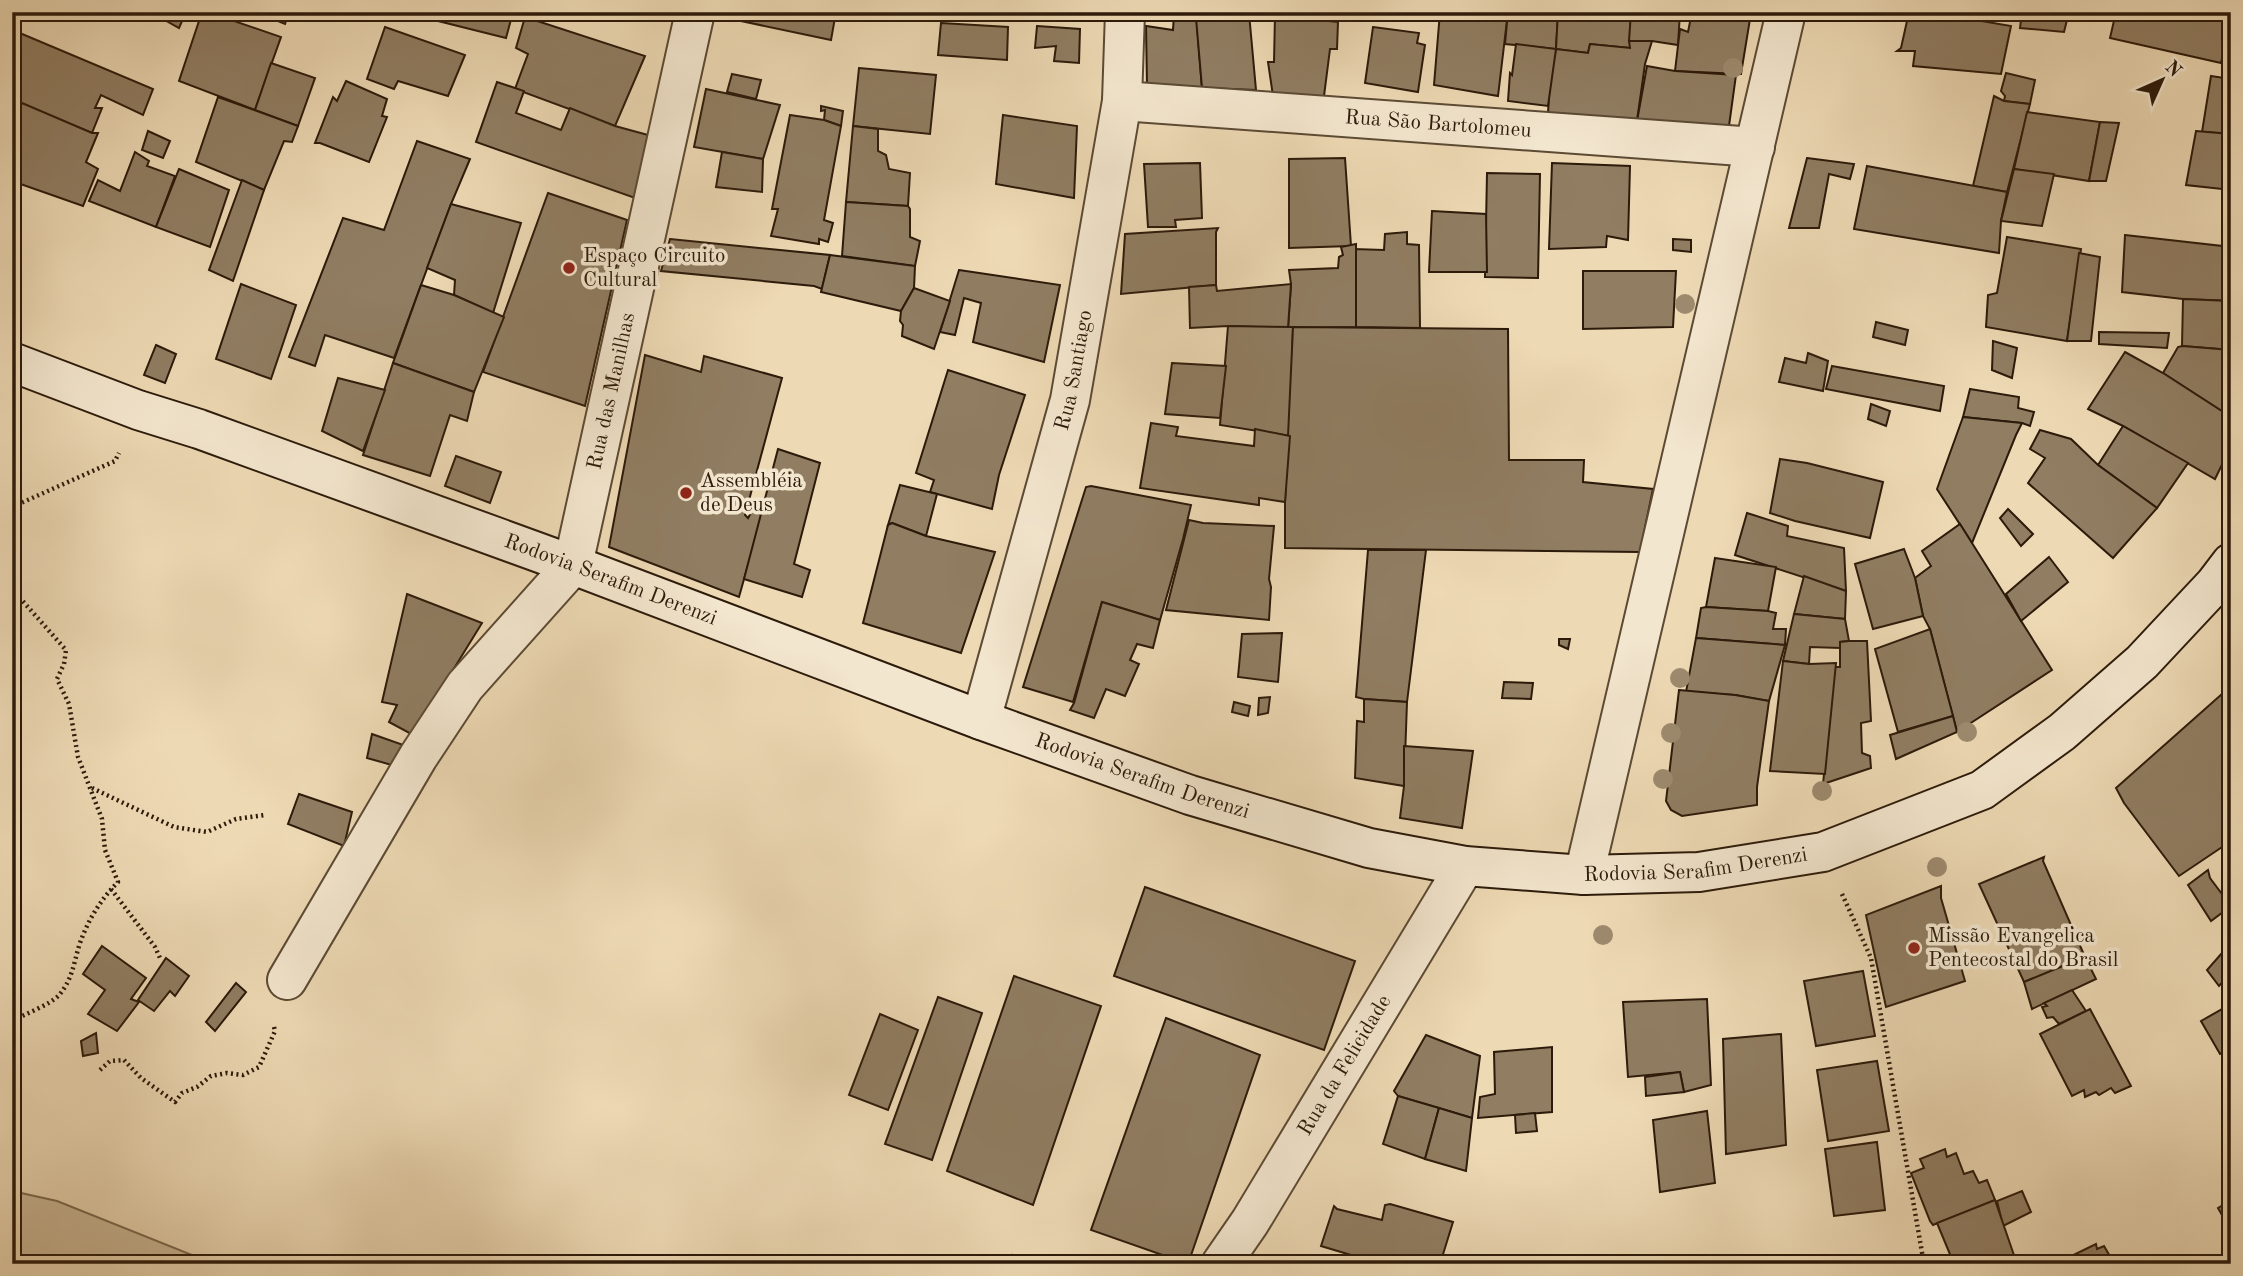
<svg xmlns="http://www.w3.org/2000/svg" width="2243" height="1276" font-family="'Old Standard TT',serif">
  <rect width="100%" height="100%" fill="#edd9b4"/>
  <filter id="stains"><feTurbulence type="fractalNoise" baseFrequency=".00286" numOctaves="4"/><feColorMatrix values="0 0 0 0 .2 0 0 0 0 .09 0 0 0 0 .02 0 0 0 .5 -.17"/></filter>
  <radialGradient id="worn" r=".72"><stop offset=".6" stop-color="#630" stop-opacity="0"/><stop offset="1" stop-color="#630" stop-opacity=".3"/></radialGradient>
  <polygon fill="#ccb997" stroke="#7c6a50" stroke-width="2" points="12,1191 57,1201 202,1259 204,1264 12,1264"/>
  <g fill="#907d62" stroke="#2c1a0a" stroke-width="2">
    <polygon points="154,12 186,12 179,28 154,14"/>
    <polygon points="202,12 208,12 281,37 255,110 179,81"/>
    <polygon points="256,12 289,12 285,24"/>
    <polygon points="433,12 513,12 506,38 430,19"/>
    <polygon points="723,12 836,12 831,40 722,17"/>
    <polygon points="1196,12 1202,88 1147,86 1146,26 1173,30 1174,14"/>
    <polygon points="1326,12 1355,12 1355,16"/>
    <polygon points="1396,12 1435,12 1434,20"/>
    <polygon points="1440,12 1472,12 1488,16 1489,12 1508,12 1498,96 1434,85"/>
    <polygon points="1508,12 1558,12 1556,49 1505,44"/>
    <polygon points="1558,12 1631,12 1630,48 1590,44 1588,53 1556,49"/>
    <polygon points="1631,12 1680,12 1678,45 1652,41 1629,41"/>
    <polygon points="1692,12 1712,12 1750,19 1741,74 1675,71 1680,29 1688,32"/>
    <polygon points="1909,12 1929,12 2011,26 2001,74 1913,66 1915,51 1897,51 1901,48"/>
    <polygon points="2022,12 2069,12 2064,32 2020,28"/>
    <polygon points="2116,12 2230,12 2227,23 2231,23 2231,44 2225,44 2221,63 2110,38"/>
    <polygon points="1249,13 1256,90 1202,88 1196,18"/>
    <polygon points="1275,15 1338,22 1337,49 1330,49 1324,96 1322,98 1273,96 1268,62 1274,62"/>
    <polygon points="525,17 645,56 615,126 515,89 528,54 516,48"/>
    <polygon points="941,23 1008,27 1007,60 938,55"/>
    <polygon points="1037,26 1080,29 1079,63 1054,61 1056,46 1035,48"/>
    <polygon points="385,27 465,55 448,96 398,81 394,89 367,79"/>
    <polygon points="1373,27 1419,33 1417,43 1425,45 1418,92 1365,83"/>
    <polygon points="15,31 153,89 143,115 101,95 95,108 102,108 92,133 12,100 12,37"/>
    <polygon points="1629,41 1652,41 1645,64 1637,121 1548,113 1550,80 1556,49 1588,53 1590,44 1630,48"/>
    <polygon points="1516,44 1556,49 1548,106 1508,101 1510,73 1512,75"/>
    <polygon points="271,63 315,78 298,126 255,110"/>
    <polygon points="1647,66 1675,71 1736,75 1729,126 1637,121"/>
    <polygon points="859,68 936,75 930,134 853,126"/>
    <polygon points="2006,73 2035,80 2030,104 2004,101 2005,96 2001,91"/>
    <polygon points="732,74 761,80 756,99 727,92"/>
    <polygon points="2211,76 2231,79 2231,134 2202,132"/>
    <polygon points="346,81 387,99 382,116 387,117 369,162 320,143 315,143 333,97 337,101"/>
    <polygon points="497,82 524,91 516,113 561,130 570,108 615,126 648,135 635,198 476,142"/>
    <polygon points="706,89 780,105 763,159 694,147"/>
    <polygon points="1994,96 2004,101 2030,104 2007,192 1973,186"/>
    <polygon points="218,97 298,126 292,142 284,141 264,190 196,162"/>
    <polygon points="22,103 92,133 98,133 86,162 98,169 83,206 12,181 12,128"/>
    <polygon points="821,106 843,111 841,126 824,120 825,110 821,111"/>
    <polygon points="2027,112 2100,122 2089,181 2014,169"/>
    <polygon points="790,115 824,120 841,126 824,220 833,223 828,242 819,239 819,244 771,236 778,209 772,209"/>
    <polygon points="1003,115 1077,126 1074,198 996,184"/>
    <polygon points="2100,122 2119,123 2106,181 2089,181"/>
    <polygon points="853,126 878,129 878,151 886,155 889,169 910,173 908,206 846,202"/>
    <polygon points="148,131 170,141 163,158 142,150"/>
    <polygon points="2196,131 2231,134 2231,190 2186,185"/>
    <polygon points="417,141 470,159 451,204 394,358 325,335 315,366 289,357 343,218 384,230"/>
    <polygon points="135,152 149,161 147,166 175,176 156,227 89,201 98,180 120,191"/>
    <polygon points="722,152 763,159 762,192 716,187"/>
    <polygon points="1345,158 1351,246 1289,248 1289,159"/>
    <polygon points="1807,158 1854,164 1850,179 1829,174 1819,228 1789,228"/>
    <polygon points="1200,163 1202,218 1175,220 1176,227 1148,227 1144,164"/>
    <polygon points="1552,163 1630,166 1628,240 1607,236 1606,247 1549,249"/>
    <polygon points="1867,166 2007,192 2001,221 1999,253 1854,229"/>
    <polygon points="179,169 229,190 210,247 156,227"/>
    <polygon points="2014,169 2054,174 2042,226 2001,221"/>
    <polygon points="1487,173 1540,174 1538,278 1485,277"/>
    <polygon points="242,180 264,190 233,281 209,270"/>
    <polygon points="548,193 627,220 585,406 483,372"/>
    <polygon points="846,202 908,206 910,209 910,237 920,241 915,266 842,256"/>
    <polygon points="451,204 521,223 493,313 454,295 455,280 427,268"/>
    <polygon points="1432,211 1486,214 1487,272 1429,272"/>
    <polygon points="1218,228 1216,232 1216,285 1121,294 1125,234"/>
    <polygon points="1407,232 1407,244 1419,245 1420,328 1356,327 1354,249 1384,250 1385,234"/>
    <polygon points="2125,235 2231,247 2231,301 2183,299 2122,292"/>
    <polygon points="2007,237 2081,249 2067,341 1986,327 1988,295 1997,293"/>
    <polygon points="670,239 830,255 822,289 814,286 661,271"/>
    <polygon points="1673,239 1691,240 1691,252 1673,250"/>
    <polygon points="1356,244 1356,327 1288,328 1291,284 1289,270 1338,268 1339,257 1343,255 1341,247"/>
    <polygon points="2079,253 2100,257 2091,341 2067,341"/>
    <polygon points="830,255 915,266 914,288 901,311 821,292"/>
    <polygon points="959,270 1060,285 1044,362 973,342 981,303 964,298 955,335 940,332"/>
    <polygon points="1583,271 1676,271 1673,327 1583,329"/>
    <polygon points="241,284 296,305 271,379 216,359"/>
    <polygon points="1291,284 1288,328 1228,326 1190,328 1189,287 1216,285 1217,291"/>
    <polygon points="421,285 454,295 504,317 474,392 393,363"/>
    <polygon points="914,288 950,301 934,349 902,336 903,325 900,321 901,311"/>
    <polygon points="2183,299 2231,301 2231,350 2182,346"/>
    <polygon points="1876,322 1908,330 1905,345 1873,337"/>
    <polygon points="1228,326 1293,327 1290,436 1220,425"/>
    <polygon points="1293,327 1508,329 1509,460 1584,460 1583,482 1653,489 1640,552 1285,548 1285,502"/>
    <polygon points="2099,332 2169,333 2167,348 2099,344"/>
    <polygon points="1993,341 2017,348 2012,378 1992,370"/>
    <polygon points="156,345 176,354 165,383 144,375"/>
    <polygon points="2182,346 2231,350 2231,417 2163,373 2178,347"/>
    <polygon points="2125,352 2163,373 2231,417 2231,446 2215,479 2123,426 2088,409"/>
    <polygon points="1808,353 1828,361 1823,391 1779,382 1785,358 1806,363"/>
    <polygon points="645,355 701,372 704,356 782,378 745,515 748,518 752,511 762,515 739,597 609,547"/>
    <polygon points="393,363 474,392 467,421 450,415 430,476 363,455"/>
    <polygon points="1172,363 1226,366 1220,418 1165,414"/>
    <polygon points="1832,366 1944,386 1940,411 1826,389"/>
    <polygon points="948,370 1025,395 999,475 992,509 930,492 934,480 916,473"/>
    <polygon points="338,378 385,390 363,451 322,431"/>
    <polygon points="1970,389 2019,397 2018,408 2034,412 2030,426 2022,423 1963,417"/>
    <polygon points="1871,404 1890,411 1886,426 1868,419"/>
    <polygon points="1963,417 2022,423 2016,435 1972,543 1937,489"/>
    <polygon points="1151,423 1178,427 1176,436 1254,446 1255,429 1290,436 1285,502 1259,498 1259,505 1140,488"/>
    <polygon points="2123,426 2188,463 2157,508 2098,465"/>
    <polygon points="2040,430 2071,439 2098,465 2157,508 2113,558 2028,483 2045,458 2030,449"/>
    <polygon points="778,449 820,463 794,564 810,570 802,597 744,579"/>
    <polygon points="456,456 501,472 490,503 445,486"/>
    <polygon points="1780,459 1807,463 1883,482 1870,538 1795,521 1770,513"/>
    <polygon points="900,485 937,494 926,536 892,523 888,525"/>
    <polygon points="1091,486 1191,505 1183,539 1160,620 1102,602 1073,702 1023,687 1086,487"/>
    <polygon points="2008,509 2033,534 2021,546 2000,518"/>
    <polygon points="1747,513 1788,526 1787,536 1844,548 1846,591 1735,555"/>
    <polygon points="1189,520 1203,523 1274,526 1269,579 1271,587 1269,620 1166,610"/>
    <polygon points="892,523 926,536 995,552 961,653 863,623 888,525"/>
    <polygon points="1960,524 2052,670 1957,732 1930,629 1923,616 1915,578 1931,566 1922,551"/>
    <polygon points="1904,549 1915,578 1923,616 1873,629 1855,564"/>
    <polygon points="1368,550 1426,550 1407,702 1364,699 1356,697"/>
    <polygon points="2049,557 2068,582 2021,621 2006,594"/>
    <polygon points="1715,558 1776,567 1768,611 1706,607"/>
    <polygon points="1804,576 1846,591 1845,619 1794,614"/>
    <polygon points="407,594 482,623 413,735 389,722 397,705 382,702"/>
    <polygon points="1102,602 1160,620 1153,648 1137,644 1130,660 1139,664 1125,696 1106,689 1094,718 1070,710 1074,703"/>
    <polygon points="1706,607 1768,611 1776,613 1773,629 1786,629 1785,645 1696,638 1701,608"/>
    <polygon points="1794,614 1845,619 1849,641 1840,642 1840,648 1810,647 1809,664 1783,661"/>
    <polygon points="1930,629 1953,716 1898,732 1875,649"/>
    <polygon points="1282,633 1278,682 1238,677 1242,634"/>
    <polygon points="1696,638 1785,645 1769,701 1735,695 1686,692"/>
    <polygon points="1559,639 1570,639 1568,649 1559,645"/>
    <polygon points="1849,641 1867,641 1871,721 1861,723 1862,753 1870,756 1871,768 1823,784 1835,667 1840,667 1840,642"/>
    <polygon points="1783,661 1809,664 1836,663 1825,774 1770,771"/>
    <polygon points="1504,682 1533,683 1531,699 1502,698"/>
    <polygon points="2231,686 2231,841 2179,876 2124,803 2116,788"/>
    <polygon points="1679,690 1735,695 1769,701 1757,787 1757,805 1682,816 1671,810 1666,801"/>
    <polygon points="1270,697 1268,713 1258,715 1259,698"/>
    <polygon points="1364,699 1407,702 1404,786 1355,778 1357,721 1364,722"/>
    <polygon points="1234,702 1250,706 1248,716 1232,712"/>
    <polygon points="1953,716 1957,732 1896,759 1890,735"/>
    <polygon points="372,734 409,747 399,767 367,758"/>
    <polygon points="1404,746 1473,751 1462,828 1400,818 1404,786"/>
    <polygon points="299,794 352,812 344,846 288,824"/>
    <polygon points="2044,857 2043,861 2085,957 2024,982 1979,884"/>
    <polygon points="2208,870 2210,878 2231,906 2211,921 2188,885"/>
    <polygon points="1941,886 1941,898 1965,981 1886,1007 1866,915"/>
    <polygon points="1145,887 1355,961 1324,1050 1114,976"/>
    <polygon points="2229,945 2231,973 2219,986 2207,970"/>
    <polygon points="102,946 146,978 131,999 139,1002 117,1031 88,1014 105,990 83,974"/>
    <polygon points="2085,957 2096,979 2032,1009 2024,982"/>
    <polygon points="166,958 189,976 175,996 170,991 154,1011 138,1000"/>
    <polygon points="1863,971 1875,1036 1816,1046 1804,981"/>
    <polygon points="1014,976 1101,1006 1033,1205 947,1171"/>
    <polygon points="236,983 246,992 215,1031 206,1022"/>
    <polygon points="2072,990 2086,1011 2059,1024 2053,1017 2047,1018 2042,1007 2047,1006 2044,1003"/>
    <polygon points="938,997 982,1013 932,1160 885,1144"/>
    <polygon points="1707,999 1711,1085 1684,1092 1680,1072 1628,1077 1623,1002"/>
    <polygon points="2231,1004 2231,1048 2220,1054 2201,1021"/>
    <polygon points="2090,1009 2131,1086 2115,1093 2111,1088 2099,1095 2096,1092 2085,1097 2084,1090 2072,1096 2040,1034"/>
    <polygon points="880,1014 918,1030 888,1110 849,1095"/>
    <polygon points="1166,1018 1260,1055 1188,1264 1091,1230"/>
    <polygon points="96,1033 98,1053 83,1056 81,1041"/>
    <polygon points="1781,1034 1786,1145 1726,1154 1723,1039"/>
    <polygon points="1426,1035 1480,1056 1472,1118 1398,1096 1394,1091"/>
    <polygon points="1552,1047 1552,1112 1478,1118 1480,1097 1495,1094 1494,1052"/>
    <polygon points="1877,1061 1889,1131 1828,1141 1817,1070"/>
    <polygon points="1680,1072 1684,1092 1646,1096 1645,1077"/>
    <polygon points="1398,1096 1439,1108 1425,1159 1383,1144"/>
    <polygon points="1439,1108 1472,1118 1466,1171 1425,1159"/>
    <polygon points="1707,1111 1715,1183 1660,1192 1653,1120"/>
    <polygon points="1535,1113 1537,1131 1516,1133 1515,1115"/>
    <polygon points="1877,1142 1885,1210 1834,1216 1825,1149"/>
    <polygon points="1945,1149 1947,1157 1956,1153 1964,1174 1973,1171 1979,1183 1987,1180 1995,1200 1933,1225 1930,1221 1911,1173 1924,1168 1920,1159"/>
    <polygon points="2022,1191 2031,1212 2003,1226 1997,1201"/>
    <polygon points="1995,1200 2017,1264 1987,1264 1985,1260 1975,1264 1954,1264 1937,1223"/>
    <polygon points="2231,1200 2231,1231 2218,1208"/>
    <polygon points="1390,1204 1453,1222 1440,1264 1381,1264 1321,1246 1334,1206 1337,1209 1382,1220 1385,1205"/>
    <polygon points="2096,1244 2097,1249 2104,1246 2111,1258 2102,1261 2104,1264 2055,1264"/>
    <polygon points="1012,1255 1024,1264 1005,1264"/>
    <polygon points="1793,1257 1795,1264 1767,1264"/>
  </g>
  <g fill="none" stroke-linecap="round" stroke-linejoin="round">
    <g stroke="#5c4a34" stroke-width="42">
      <g id="minor">
        <path id="s1" d="M1122,101L1755,147"/>
        <path id="s2" d="M981,720L1070,400L1122,101L1125,12"/>
        <polyline points="1584,875 1786,12"/>
        <path id="s3" d="M287,980L418,757L465,686L573,565L695,12"/>
        <path id="s4" d="M1221,1264L1250,1222L1465,866"/>
      </g>
    </g>
    <g stroke="#2c1a0a" stroke-width="42">
      <g id="secondary">
        <path id="s5" d="M12,362L138,410L199,429L573,565L981,720L1190,795L1369,848L1465,866L1584,875L1699,872L1823,852L1982,790L2062,732L2142,662L2215,584L2231,563"/>
      </g>
    </g>
    <g stroke="#2c1a0a" stroke-width="4.5" stroke-dasharray="2 3.5" stroke-linecap="butt">
      <polyline points="12,507 115,461 119,453"/>
      <path d="M12,589L66,650L64,664L57,679L69,704L78,757L102,819L105,850L118,882C101,899 88,920 80,943C74,961 73,978 60,994C52,1004 25,1014 12,1021"/>
      <polyline points="92,788 174,827 207,832 236,819 265,815"/>
      <polyline points="111,889 155,947 160,958"/>
      <polyline points="1842,894 1871,958 1924,1264"/>
      <polyline points="100,1070 110,1061 124,1060 141,1078 175,1102 182,1093 197,1087 211,1076 227,1073 243,1075 259,1067 275,1031 274,1027"/>
    </g>
    <use href="#minor" stroke="#f3e6ce" stroke-width="38"/>
    <use href="#secondary" stroke="#f3e6ce" stroke-width="38"/>
  </g>
  <g fill="#9d8a6e">
    <circle cx="1733" cy="68" r="10"/>
    <circle cx="1685" cy="304" r="10"/>
    <circle cx="1680" cy="678" r="10"/>
    <circle cx="1967" cy="732" r="10"/>
    <circle cx="1671" cy="733" r="10"/>
    <circle cx="1663" cy="779" r="10"/>
    <circle cx="1822" cy="791" r="10"/>
    <circle cx="1937" cy="867" r="10"/>
    <circle cx="1603" cy="935" r="10"/>
  </g>
  <g fill="#8f2418" stroke="#f3e6ce" stroke-width="2.5">
    <circle cx="569" cy="268" r="7"/>
    <circle cx="686" cy="493" r="7"/>
    <circle cx="1914" cy="948" r="7"/>
  </g>
  <g text-anchor="middle" dominant-baseline="central" stroke-width="7" stroke-linejoin="round" paint-order="stroke">
    <g font-size="21" fill="#2c1a0a" stroke="#f3e6ce">
      <text stroke="none"><textPath href="#s1" startOffset="317">Rua São Bartolomeu</textPath></text>
      <text stroke="none"><textPath href="#s2" startOffset="362">Rua Santiago</textPath></text>
      <text stroke="none"><textPath href="#s3" startOffset="684">Rua das Manilhas</textPath></text>
      <text stroke="none"><textPath href="#s5" startOffset="637">Rodovia Serafim Derenzi</textPath></text>
      <text stroke="none"><textPath href="#s5" startOffset="1204">Rodovia Serafim Derenzi</textPath></text>
      <text stroke="none"><textPath href="#s5" startOffset="1771">Rodovia Serafim Derenzi</textPath></text>
      <text stroke="none"><textPath href="#s4" startOffset="234">Rua da Felicidade</textPath></text>
    </g>
    <g font-size="21" fill="#2c1a0a" stroke="#f3e6ce" text-anchor="start">
      <text x="583" y="256">Espaço Circuito<tspan x="583" dy="24">Cultural</tspan></text>
      <text x="700" y="481">Assembléia<tspan x="700" dy="24">de Deus</tspan></text>
      <text x="1928" y="936">Missão Evangelica<tspan x="1928" dy="24">Pentecostal do Brasil</tspan></text>
    </g>
  </g>
  <rect width="2243" height="1276" fill="none" stroke="#edd9b4" stroke-width="42"/>
  <rect x="14" y="14" width="2215" height="1248" fill="none" stroke="#2c1a0a" stroke-width="3.5"/>
  <rect x="21" y="21" width="2201" height="1234" fill="none" stroke="#2c1a0a" stroke-width="2"/>
  <g transform="translate(2162 80) rotate(45)" stroke="#f3e6ce" stroke-width="5" paint-order="stroke">
  <path d="M0-5L12 26L0 18L-12 26Z" fill="#2c1a0a"/>
  <text y="-10" font-size="19" font-weight="bold" text-anchor="middle" fill="#2c1a0a">N</text>
  </g>
  <rect width="100%" height="100%" filter="url(#stains)"/>
  <rect width="100%" height="100%" fill="url(#worn)"/>
</svg>
